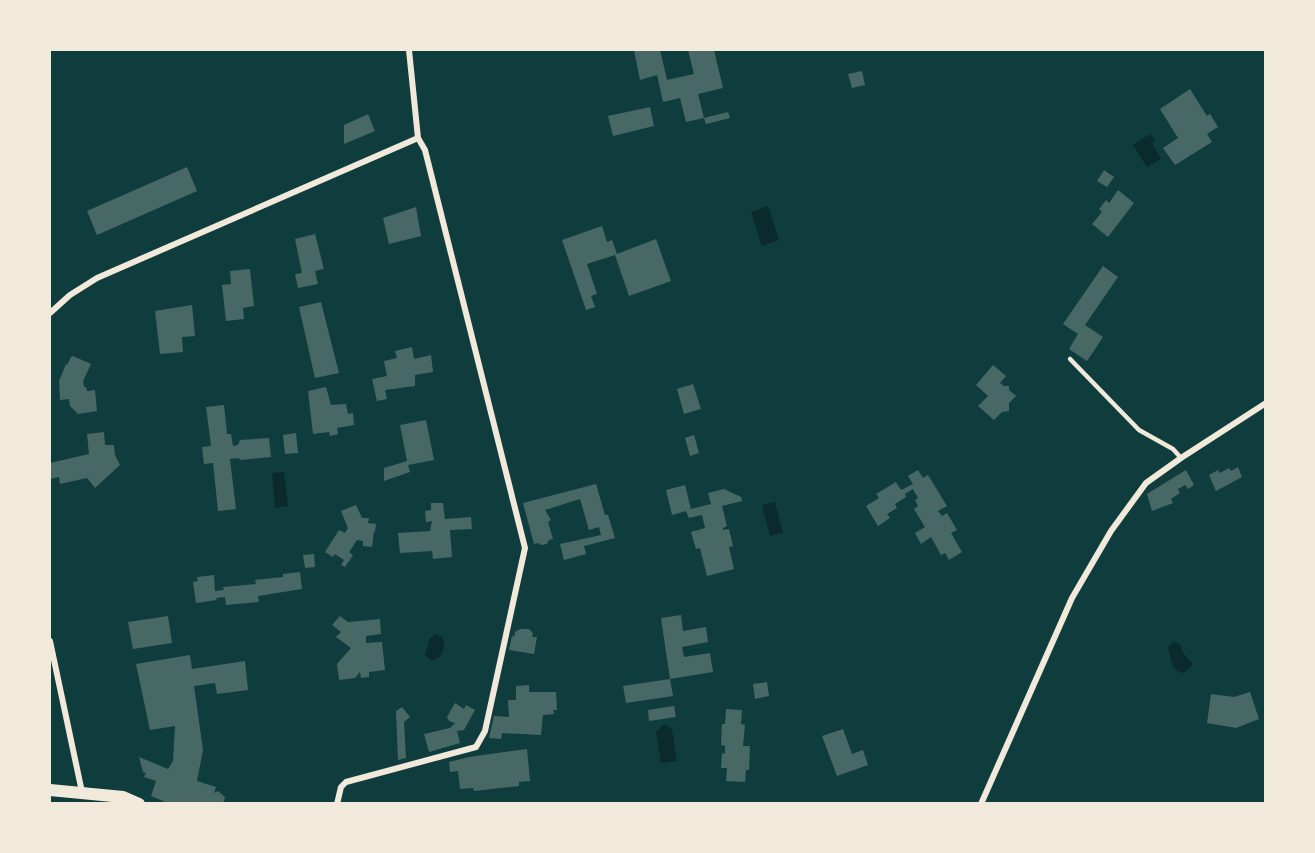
<svg xmlns="http://www.w3.org/2000/svg" width="1315" height="853" font-family="'IBM Plex Sans',sans-serif">
  <rect width="100%" height="100%" fill="#0f3d3e"/>
  <g fill="#0a2a2b">
    <polygon points="1150,134 1155,141 1152,143 1161,159 1147,167 1133,145"/>
    <polygon points="768,206 779,240 762,246 751,212"/>
    <polygon points="284,472 288,506 275,508 272,473"/>
    <polygon points="775,502 783,533 770,536 762,505"/>
    <path d="M436,634L442,637C447,647 443,657 432,661L426,657L425,653L428,646L429,639Z"/>
    <polygon points="1173,642 1180,644 1183,653 1192,663 1191,667 1184,673 1179,672 1173,667 1168,648"/>
    <polygon points="663,725 667,725 672,730 677,761 661,763 656,732"/>
  </g>
  <g fill="#486865">
    <polygon points="634,50 660,50 667,80 694,74 688,50 714,50 723,88 698,94 704,118 728,112 730,118 706,124 704,118 686,122 680,98 663,102 657,75 640,80"/>
    <polygon points="862,71 865,85 852,88 848,74"/>
    <polygon points="1190,89 1207,116 1210,114 1218,127 1207,134 1212,142 1175,165 1163,148 1178,138 1160,109"/>
    <polygon points="650,107 654,126 613,136 608,116"/>
    <polygon points="368,114 375,131 344,144 344,125"/>
    <polygon points="187,167 197,191 97,235 87,211"/>
    <polygon points="1104,170 1114,177 1107,187 1097,181"/>
    <polygon points="1118,190 1134,203 1108,237 1092,224 1102,212 1099,209 1106,200 1109,203"/>
    <polygon points="416,207 421,236 389,244 383,218"/>
    <polygon points="602,226 607,242 612,240 617,254 656,239 671,281 629,296 615,255 587,264 597,294 591,296 595,307 586,310 562,240"/>
    <polygon points="315,234 324,269 315,271 318,284 298,288 295,274 302,273 295,239"/>
    <polygon points="1103,266 1118,277 1085,325 1103,337 1087,361 1069,349 1078,334 1063,324"/>
    <polygon points="250,269 254,306 243,308 244,319 226,321 222,285 231,284 230,271"/>
    <polygon points="321,302 339,373 315,378 299,307"/>
    <polygon points="192,305 195,336 182,337 183,352 160,354 155,311"/>
    <polygon points="412,347 414,359 431,355 433,372 415,375 415,386 385,390 387,399 377,401 372,379 387,376 384,361 397,358 395,351"/>
    <polygon points="73,356 91,364 83,381 84,387 86,387 87,391 95,390 97,411 78,414 70,406 69,399 60,400 59,381 66,364 67,365 71,357"/>
    <polygon points="993,365 1006,376 1000,383 1004,386 1009,386 1009,390 1016,396 1009,403 1009,411 1002,412 994,420 978,406 988,396 976,385"/>
    <polygon points="693,384 701,409 684,414 677,389"/>
    <polygon points="326,387 331,405 346,404 348,414 353,413 354,425 337,428 338,434 330,436 329,432 313,434 308,391"/>
    <polygon points="224,405 227,434 231,434 233,446 238,445 240,440 269,438 271,457 240,460 239,458 230,459 236,509 218,511 213,463 204,464 202,447 211,446 206,407"/>
    <polygon points="426,420 434,460 408,465 410,472 384,481 384,468 407,461 400,425"/>
    <polygon points="104,432 105,445 114,445 115,455 120,465 95,488 87,478 60,484 59,477 50,479 50,463 89,454 87,434"/>
    <polygon points="296,433 298,453 285,454 283,435"/>
    <polygon points="694,435 699,453 690,456 685,438"/>
    <polygon points="1238,467 1242,477 1216,491 1209,475 1218,470 1220,473 1229,468 1231,471"/>
    <polygon points="918,470 923,478 928,475 947,506 938,511 942,516 947,513 957,530 951,533 962,552 949,560 945,553 941,555 931,537 921,544 915,533 925,527 914,509 918,506 915,500 918,498 913,489 905,494 906,497 895,504 897,508 887,514 890,518 878,526 866,506 879,498 876,494 896,482 901,490 913,484 908,476"/>
    <polygon points="1186,470 1194,485 1188,489 1185,485 1178,489 1180,493 1171,499 1173,503 1152,511 1147,494"/>
    <polygon points="596,484 605,515 608,515 615,538 584,546 586,554 564,560 560,544 601,535 599,527 589,530 580,499 545,510 551,520 548,522 553,539 549,540 547,544 541,545 538,543 534,544 523,503"/>
    <polygon points="685,485 691,509 711,504 708,493 724,489 741,497 742,501 722,506 727,526 723,528 723,530 729,529 733,546 729,547 734,569 707,576 700,548 696,549 691,532 705,528 702,515 689,518 686,511 672,515 666,490"/>
    <polygon points="431,503 443,503 445,519 471,517 472,529 450,530 452,557 433,559 432,551 400,553 398,533 430,531 432,521 426,522 425,511 431,510"/>
    <polygon points="356,505 362,518 369,518 368,523 376,524 375,532 374,531 372,547 363,546 363,541 357,540 349,552 353,555 345,567 341,565 344,560 335,554 333,557 325,552 339,530 345,533 348,528 341,511"/>
    <polygon points="314,554 315,567 305,568 303,555"/>
    <polygon points="300,572 302,589 258,596 259,602 226,605 225,597 216,598 217,600 196,603 193,582 198,581 197,577 214,575 215,591 224,590 223,587 256,584 255,580 283,577 283,574"/>
    <polygon points="681,615 683,631 706,627 708,642 682,647 684,657 710,653 713,672 670,679 661,618"/>
    <polygon points="168,616 172,643 133,649 128,622"/>
    <polygon points="340,616 348,622 380,619 381,634 366,636 366,643 382,642 385,670 369,672 369,677 361,678 360,672 355,678 339,680 337,664 351,648 336,637 341,632 332,625"/>
    <polygon points="520,629 529,629 533,633 532,637 537,637 534,654 509,650 512,636 514,637 515,632"/>
    <polygon points="190,655 192,669 245,661 248,690 217,694 215,683 194,686 203,750 197,781 216,787 214,793 218,791 225,797 223,804 170,804 151,796 156,781 144,777 146,773 143,772 139,757 168,769 173,761 175,726 150,730 136,664"/>
    <polygon points="670,679 673,696 626,703 623,686"/>
    <polygon points="767,682 769,696 755,699 753,684"/>
    <polygon points="529,685 529,692 556,692 557,710 553,710 554,714 543,715 541,735 502,733 501,739 489,738 494,716 509,717 508,700 516,700 516,686"/>
    <polygon points="1250,692 1259,719 1236,728 1207,723 1211,694 1234,697"/>
    <polygon points="455,703 464,709 466,705 475,710 464,730 457,731 460,743 429,752 424,734 450,728 455,723 449,721 447,717"/>
    <polygon points="674,706 676,717 649,721 648,710"/>
    <polygon points="402,707 410,717 404,722 406,758 398,760 396,711"/>
    <polygon points="726,709 742,710 741,724 745,725 743,746 750,746 749,770 746,770 745,782 726,781 727,768 721,768 722,753 725,754 725,746 721,745 722,724 725,724"/>
    <polygon points="843,729 852,754 863,750 868,765 837,776 822,736"/>
    <polygon points="527,749 530,781 519,782 519,786 474,791 473,788 460,789 458,771 450,772 449,762 469,757"/>
  </g>
  <g fill="none" stroke-linecap="round" stroke-linejoin="round">
    <polyline stroke="#f1e9da" stroke-width="4.5" points="1070,359 1139,430 1173,449 1181,458"/>
    <g stroke="#f1e9da" stroke-width="6">
      <polyline points="50,313 70,295 97,278 418,138"/>
      <polyline points="50,641 82,792"/>
      <polyline points="337,804 341,787 346,782 476,747 485,731 525,548 425,150 418,138 409,50"/>
      <polyline points="981,804 1072,598 1111,531 1146,483 1181,458 1266,403"/>
    </g>
    <polyline stroke="#f1e9da" stroke-width="12" points="50,790 123,797 139,804"/>
  </g>
  <rect width="1315" height="853" fill="none" stroke="#f1e9da" stroke-width="102"/>
</svg>
